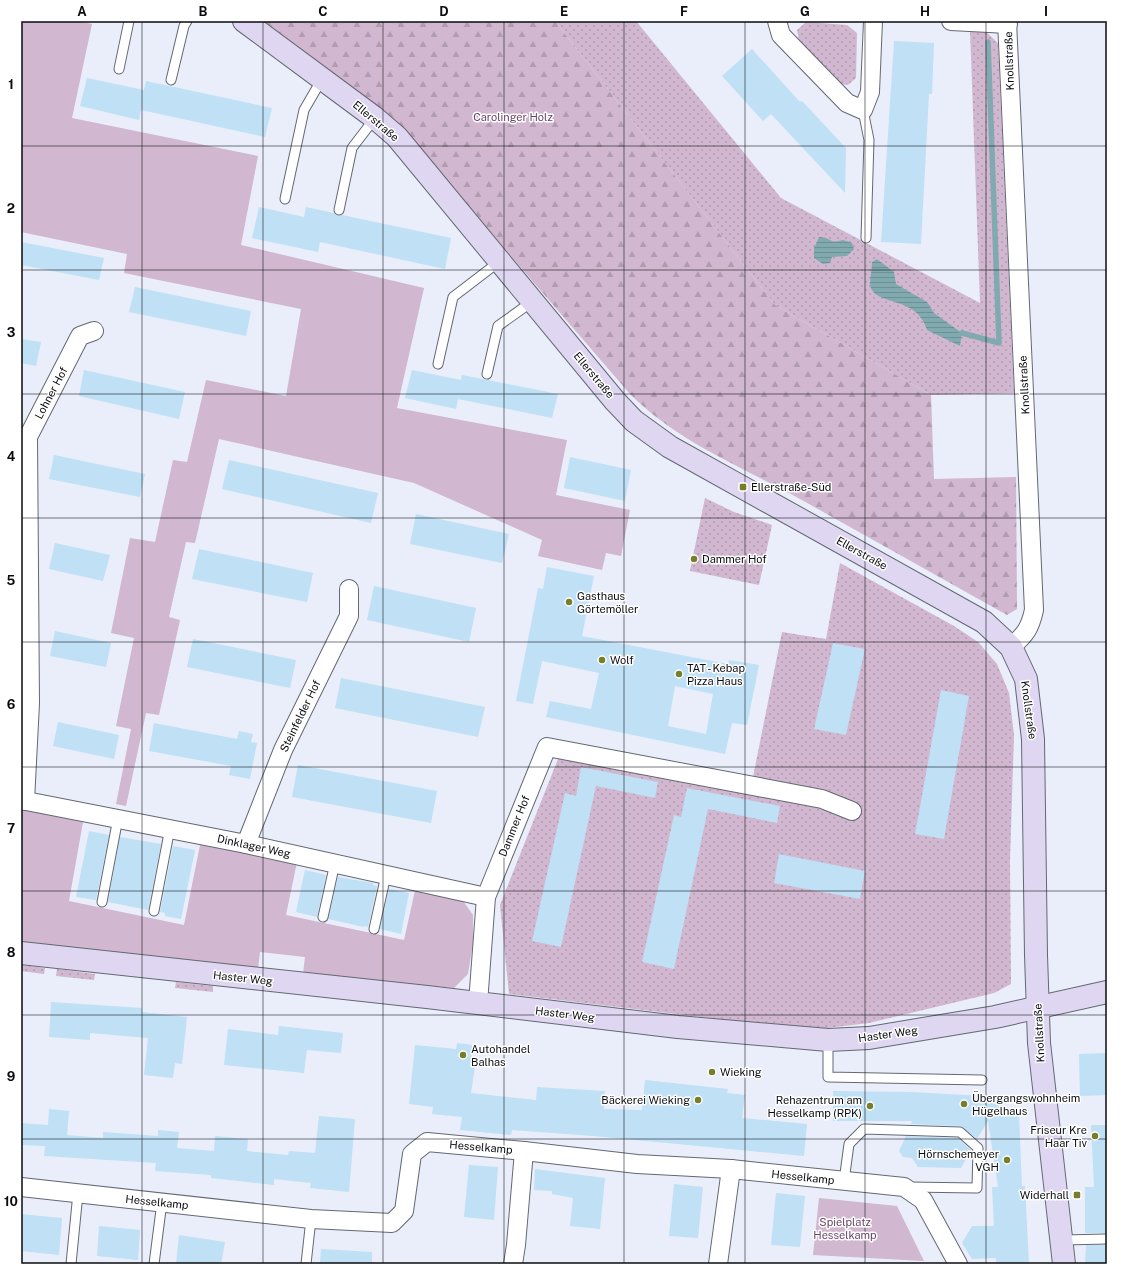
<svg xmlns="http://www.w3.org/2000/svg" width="1128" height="1285" font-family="'Public Sans',sans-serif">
  <defs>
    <pattern id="grass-dots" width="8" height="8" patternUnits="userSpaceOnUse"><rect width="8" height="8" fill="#d1b7cf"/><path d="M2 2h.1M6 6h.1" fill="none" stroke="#b29cb1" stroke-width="1.8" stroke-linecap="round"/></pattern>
    <pattern id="forest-firs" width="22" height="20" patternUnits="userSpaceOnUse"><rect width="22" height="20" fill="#d1b7cf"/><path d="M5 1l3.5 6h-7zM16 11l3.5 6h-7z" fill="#b29cb1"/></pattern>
    <pattern id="water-rules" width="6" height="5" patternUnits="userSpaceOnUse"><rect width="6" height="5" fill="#80aaaf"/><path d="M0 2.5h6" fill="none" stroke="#6d9195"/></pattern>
  </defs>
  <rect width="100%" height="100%" fill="#e9eefa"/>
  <g fill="url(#grass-dots)">
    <polygon points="555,21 636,21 781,198 980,303 970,30 985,31 998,43 1014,393 931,395 775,305"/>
    <polygon points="806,22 847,25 857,33 856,78 848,85 839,84 799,41 797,30"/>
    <polygon points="705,498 734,512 772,525 759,585 690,571"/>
    <polygon points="840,563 954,626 978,642 997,664 1009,693 1014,735 1010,860 1011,984 994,993 869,1023 827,1028 777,1026 509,994 500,905 560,754 750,792 782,632 826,639"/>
    <polygon points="21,965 45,968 44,974 21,971"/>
    <polygon points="57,969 95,974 94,980 56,976"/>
    <polygon points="176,982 213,986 213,992 175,988"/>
  </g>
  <path fill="url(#forest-firs)" d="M263,21H555L775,305L931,395L934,479L1016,477L1017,609L1007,615C935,575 863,534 791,494C735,464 676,440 630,394L390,116Z"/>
  <g fill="#d1b7cf">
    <polygon points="21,21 78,21 92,24 72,118 258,156 241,245 424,288 397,408 567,440 556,495 630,510 621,556 606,553 602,570 538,556 542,540 414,483 219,439 195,543 186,542 169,617 180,620 159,715 146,713 126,806 116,804 131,729 116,726 134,638 111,633 130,538 155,542 173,460 187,462 206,380 286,396 301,309 124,273 127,254 21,232"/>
    <polygon points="21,809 83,822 69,901 184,925 200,845 297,862 286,915 404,940 416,886 461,898 473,915 473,943 468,974 454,988 303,974 305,957 260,952 258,969 21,942"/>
    <polygon points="819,1198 897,1206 924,1261 813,1255"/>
  </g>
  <g fill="url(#water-rules)">
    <polygon points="819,237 826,238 834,242 843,240 852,243 854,249 847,256 832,257 830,263 823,264 814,258 814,248"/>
    <path d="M877,259L894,272L896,284L927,302L934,313L962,333L960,346L927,330C917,294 872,307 870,284C870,277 872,269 872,262Z"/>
  </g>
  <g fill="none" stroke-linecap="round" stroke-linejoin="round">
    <polyline stroke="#80aaaf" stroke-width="5.5" points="962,333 999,343 988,42"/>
  </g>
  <g fill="#bfe0f5" fill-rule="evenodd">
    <polygon points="894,41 934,43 932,94 929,94 921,244 881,242"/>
    <polygon points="752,49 800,102 802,101 846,148 845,193 771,114 763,121 722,76"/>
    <polygon points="87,78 144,90 146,81 272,108 265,137 141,110 139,120 80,106"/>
    <polygon points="259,207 304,217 306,207 334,213 337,216 342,215 451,238 445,269 320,242 318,252 252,238"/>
    <polygon points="21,242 104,258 99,280 21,265"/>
    <polygon points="135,287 251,311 246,336 129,312"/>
    <polygon points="21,339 41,342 36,366 21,363"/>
    <polygon points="84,370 185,392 179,419 79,396"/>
    <polygon points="412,370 461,380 462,375 558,394 552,418 458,399 456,409 405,398"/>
    <polygon points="54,455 145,474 140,497 49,479"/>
    <polygon points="570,457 631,470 625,501 564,488"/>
    <polygon points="229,460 378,493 371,523 222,489"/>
    <polygon points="416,514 509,534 502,563 410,544"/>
    <polygon points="55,543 110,555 103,581 49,569"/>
    <polygon points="199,549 313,573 307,602 192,579"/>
    <path d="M547,567L594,576L582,636L728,664L729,660L759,665L747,725L732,723L725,754L546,717L550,701L591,709L599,673L542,661L533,704L516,701L538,588L543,589ZM675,686L713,694L706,734L668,726Z"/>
    <polygon points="374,586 476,608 469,642 367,620"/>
    <polygon points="55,631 111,643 106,667 50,656"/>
    <polygon points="193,639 296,660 290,688 187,667"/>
    <polygon points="833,643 865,649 846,735 814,729"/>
    <polygon points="341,678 485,707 478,737 335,708"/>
    <polygon points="941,690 969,696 944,839 915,834"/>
    <polygon points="58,722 119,735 114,759 53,746"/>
    <polygon points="154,723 237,739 239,731 253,734 251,742 257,743 250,779 229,775 231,766 149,751"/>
    <polygon points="298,765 437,791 431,823 292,797"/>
    <polygon points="581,767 658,782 655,798 596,786 561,947 532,941 565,793 576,796"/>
    <polygon points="687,788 780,806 777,823 708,809 674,969 642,962 674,815 681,817"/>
    <polygon points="89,831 109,835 96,900 76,897"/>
    <polygon points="120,837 161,844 148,910 108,902"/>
    <polygon points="173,846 195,850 181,919 165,916 165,913 160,912"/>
    <polygon points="779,854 865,871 860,899 774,883"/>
    <polygon points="305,870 326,875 317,917 296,912"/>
    <polygon points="338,877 373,883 373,885 377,886 368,927 364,926 364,927 328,919"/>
    <polygon points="389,889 409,893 401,934 380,929"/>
    <polygon points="51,1002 142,1008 142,1012 187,1017 182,1064 175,1063 173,1078 144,1075 148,1038 90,1033 90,1040 49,1037"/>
    <polygon points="279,1026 343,1033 341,1053 307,1050 304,1073 224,1065 228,1029 278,1035"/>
    <polygon points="457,1043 473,1045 470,1066 475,1067 471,1093 536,1100 537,1087 605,1091 604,1109 642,1110 645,1080 728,1089 727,1093 745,1095 742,1118 807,1124 804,1156 593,1136 512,1130 511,1135 460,1130 462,1117 432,1114 433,1107 409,1104 415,1045 456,1049"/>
    <polygon points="1107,1053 1107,1095 1080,1096 1079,1054"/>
    <polygon points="833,1091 911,1092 1003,1097 1002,1112 1019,1114 1022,1186 1025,1186 1029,1264 996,1264 996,1258 972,1259 962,1243 972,1226 994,1226 992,1187 998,1187 988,1121 977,1139 960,1126 911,1124 912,1121 833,1121"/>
    <polygon points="49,1109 69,1111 67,1135 103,1138 103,1132 158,1136 158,1130 179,1132 177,1148 214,1151 215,1136 248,1139 247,1151 288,1155 289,1151 315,1153 319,1116 355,1119 349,1192 310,1188 311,1183 274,1179 274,1185 211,1178 211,1175 155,1171 156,1163 44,1156 45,1146 21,1145 21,1123 48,1125"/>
    <polygon points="1091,1125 1107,1125 1107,1233 1085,1233 1085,1187 1094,1187"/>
    <polygon points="906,1136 958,1138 971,1150 961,1168 918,1167 912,1158 903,1157 899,1151"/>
    <polygon points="469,1165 498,1167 494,1220 464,1217"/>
    <polygon points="535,1169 605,1178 600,1229 570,1226 573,1198 552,1194 552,1191 534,1190"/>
    <polygon points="674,1184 703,1187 698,1238 669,1236"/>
    <polygon points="776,1193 805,1196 800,1247 771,1245"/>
    <polygon points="21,1214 62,1218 59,1255 21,1251"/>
    <polygon points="99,1226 140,1230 138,1260 97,1256"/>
    <polygon points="179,1235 225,1242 221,1264 176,1264"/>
    <polygon points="1086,1245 1107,1245 1107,1264 1085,1264"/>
    <polygon points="321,1249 372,1252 372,1264 320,1264"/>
  </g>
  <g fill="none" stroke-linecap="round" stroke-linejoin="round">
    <g stroke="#636872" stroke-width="11">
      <g id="lane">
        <polyline points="119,69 129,21"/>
        <polyline points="171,80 184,26 187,21"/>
        <polyline points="863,110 869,140 866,238"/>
        <polyline points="285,199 304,110 322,79"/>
        <polyline points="339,210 352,148 375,118"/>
        <polyline points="438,364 453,297 500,261"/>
        <polyline points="487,374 498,326 533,301"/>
        <polyline points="102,902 118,818"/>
        <polyline points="154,911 170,828"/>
        <polyline points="323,917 335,863"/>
        <polyline points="374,929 386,875"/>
        <polyline points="828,1040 828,1077 982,1080"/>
        <polyline points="844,1181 849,1144 864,1129 960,1132 978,1148 977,1188 908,1187"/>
        <polyline points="1063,1240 1107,1239"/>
        <polyline points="71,1264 78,1193"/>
        <polyline points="154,1264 162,1202"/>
        <polyline points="306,1264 311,1219"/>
      </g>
    </g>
    <g stroke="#636872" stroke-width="20">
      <g id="street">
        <polyline points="777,21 781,35 847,103 863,110 870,92 873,21"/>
        <polyline points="951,21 1008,24"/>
        <path d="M1007,21L1034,610C1030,628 1026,634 1011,647"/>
        <polyline points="21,800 246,844 486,897"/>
        <polyline points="25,801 30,703 28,437 80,336 94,331"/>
        <polyline points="246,844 283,750 349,616 349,589"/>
        <polyline points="478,1003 486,897 547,747 822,799 852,811"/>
        <polyline points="21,1187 311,1219 392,1223 404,1211 412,1154 427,1142 524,1151 637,1164 731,1169 904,1187 923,1200 958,1264"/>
        <polyline points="513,1264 516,1245 524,1151"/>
        <polyline points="718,1264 731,1169"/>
      </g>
    </g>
    <g stroke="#636872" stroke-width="24">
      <g id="secondary">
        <polyline points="244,21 375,118 397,137 615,401 634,421 670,447 984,622 1011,647 1026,679 1033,739 1036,955 1039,1043 1064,1264"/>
        <polyline points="21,953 427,997 678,1027 828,1040 869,1038 995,1017 1107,992"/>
      </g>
    </g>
    <use href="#lane" stroke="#fff" stroke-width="9"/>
    <use href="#street" stroke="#fff" stroke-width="18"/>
    <use href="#secondary" stroke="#dfd6f1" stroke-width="22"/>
  </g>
  <path fill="none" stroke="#0a0b0f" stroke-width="1" stroke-opacity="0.55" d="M142,21V1264M263,21V1264M383,21V1264M504,21V1264M624,21V1264M745,21V1264M865,21V1264M986,21V1264M21,146H1107M21,270H1107M21,394H1107M21,518H1107M21,642H1107M21,767H1107M21,891H1107M21,1015H1107M21,1139H1107"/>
  <g fill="#777e29" stroke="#fff" stroke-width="1.5">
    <rect x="739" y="483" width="8" height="8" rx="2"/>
    <circle cx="694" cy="559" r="4"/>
    <circle cx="569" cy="602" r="4"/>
    <circle cx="602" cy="660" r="4"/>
    <circle cx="679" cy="674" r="4"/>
    <circle cx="463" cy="1055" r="4"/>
    <circle cx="712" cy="1072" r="4"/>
    <circle cx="698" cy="1100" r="4"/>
    <circle cx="964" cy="1104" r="4"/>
    <circle cx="870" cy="1106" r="4"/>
    <circle cx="1095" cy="1136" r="4"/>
    <circle cx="1007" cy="1160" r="4"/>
    <rect x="1073" y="1191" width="8" height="8" rx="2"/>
  </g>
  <g text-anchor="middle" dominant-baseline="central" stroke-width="3" stroke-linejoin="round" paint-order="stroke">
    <g font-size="11" fill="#0a0b0f" stroke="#fff">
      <text transform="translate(1009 61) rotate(-92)">Knollstraße</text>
      <text transform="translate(376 121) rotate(40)">Ellerstraße</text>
      <text transform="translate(594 375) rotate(50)">Ellerstraße</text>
      <text transform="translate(1024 385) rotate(-93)">Knollstraße</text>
      <text transform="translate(51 393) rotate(-62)">Lohner Hof</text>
      <text transform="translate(862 553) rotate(29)">Ellerstraße</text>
      <text transform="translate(1029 710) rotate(82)">Knollstraße</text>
      <text transform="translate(300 716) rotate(-64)">Steinfelder Hof</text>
      <text transform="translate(514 826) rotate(-68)">Dammer Hof</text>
      <text transform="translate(254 846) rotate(12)">Dinklager Weg</text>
      <text transform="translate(243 978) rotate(6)">Haster Weg</text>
      <text transform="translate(565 1014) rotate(7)">Haster Weg</text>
      <text transform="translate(1039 1033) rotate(-93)">Knollstraße</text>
      <text transform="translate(888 1034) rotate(-8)">Haster Weg</text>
      <text transform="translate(481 1147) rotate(5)">Hesselkamp</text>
      <text transform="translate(803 1177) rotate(6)">Hesselkamp</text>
      <text transform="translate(157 1202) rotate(6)">Hesselkamp</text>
    </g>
    <g font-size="11" fill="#6a4468" stroke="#fff">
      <text x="513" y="117">Carolinger Holz</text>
      <text x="845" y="1222">Spielplatz<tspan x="845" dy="13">Hesselkamp</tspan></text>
    </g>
    <g font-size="11" fill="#0a0b0f" stroke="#fff" text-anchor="start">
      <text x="751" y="487">Ellerstraße-Süd</text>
      <text x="702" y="559">Dammer Hof</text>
      <text x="577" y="596">Gasthaus<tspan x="577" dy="13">Görtemöller</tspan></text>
      <text x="610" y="660">Wolf</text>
      <text x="687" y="668">TAT - Kebap<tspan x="687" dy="13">Pizza Haus</tspan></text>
      <text x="471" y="1049">Autohandel<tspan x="471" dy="13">Balhas</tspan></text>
      <text x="720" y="1072">Wieking</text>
      <text x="972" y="1098">Übergangswohnheim<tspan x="972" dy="13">Hügelhaus</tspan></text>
      <text x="690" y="1100" text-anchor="end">Bäckerei Wieking</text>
      <text x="862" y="1100" text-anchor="end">Rehazentrum am<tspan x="862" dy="13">Hesselkamp (RPK)</tspan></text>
      <text x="1087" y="1130" text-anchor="end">Friseur Kre<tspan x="1087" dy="13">Haar Tiv</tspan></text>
      <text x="999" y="1154" text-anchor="end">Hörnschemeyer<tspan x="999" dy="13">VGH</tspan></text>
      <text x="1069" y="1195" text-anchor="end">Widerhall</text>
    </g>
  </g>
  <rect width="1128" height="1285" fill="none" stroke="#ffffff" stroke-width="44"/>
  <rect x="22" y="22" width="1084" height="1241" fill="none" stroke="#0a0b0f" stroke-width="1.5"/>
  <g font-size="13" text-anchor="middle" font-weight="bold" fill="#0a0b0f">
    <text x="82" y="16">A</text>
    <text x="203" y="16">B</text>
    <text x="323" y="16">C</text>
    <text x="444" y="16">D</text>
    <text x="564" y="16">E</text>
    <text x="684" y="16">F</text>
    <text x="805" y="16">G</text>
    <text x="925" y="16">H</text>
    <text x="1046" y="16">I</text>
    <text x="11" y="89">1</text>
    <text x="11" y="213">2</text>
    <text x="11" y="337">3</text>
    <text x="11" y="461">4</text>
    <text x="11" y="585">5</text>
    <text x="11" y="709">6</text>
    <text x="11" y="833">7</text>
    <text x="11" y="957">8</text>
    <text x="11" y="1081">9</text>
    <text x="11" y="1206">10</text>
  </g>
</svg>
